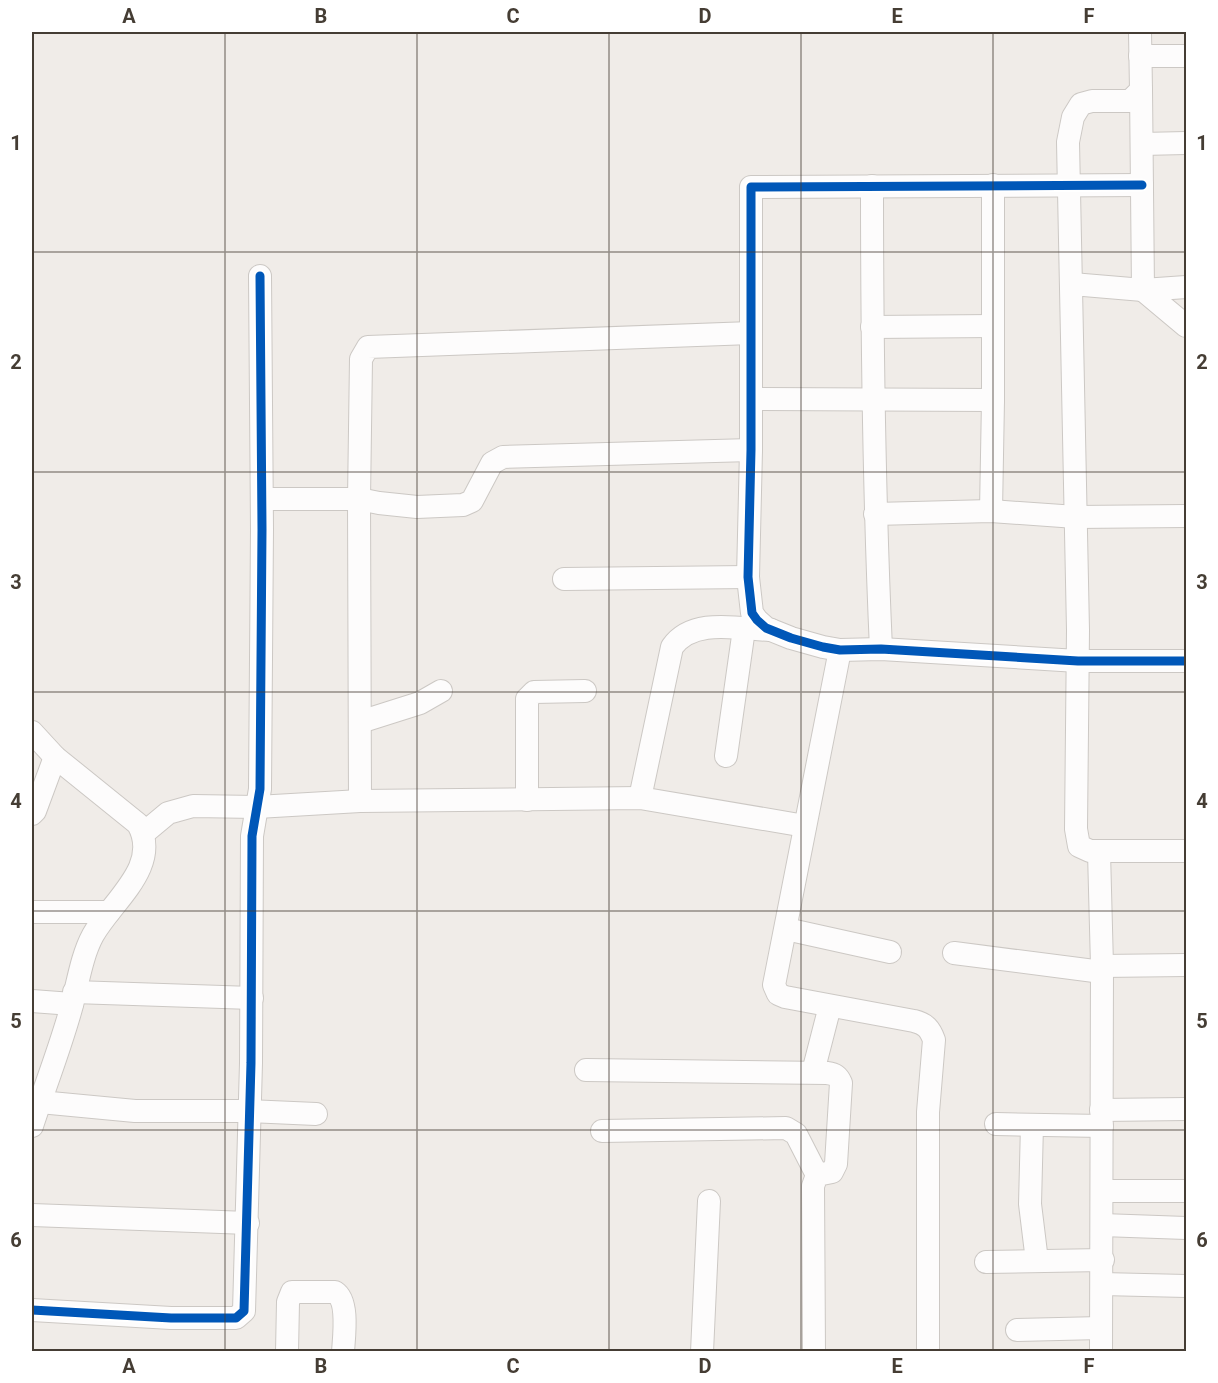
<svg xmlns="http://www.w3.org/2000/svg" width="1218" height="1383" font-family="Roboto,sans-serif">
  <rect width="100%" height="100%" fill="#f0ece8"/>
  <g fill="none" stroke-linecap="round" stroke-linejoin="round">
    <g stroke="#ccc8c4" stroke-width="24">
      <g id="minor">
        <polyline points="1140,32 1141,90 1130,101 1092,101 1081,104 1073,117 1068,142 1078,630 1076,829 1079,846 1090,851 1186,851"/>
        <polyline points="1140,56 1186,56"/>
        <polyline points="1141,90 1143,290 1186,326"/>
        <polyline points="1142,144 1186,143"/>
        <polyline points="1142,185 751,187 751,450 748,577 752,613 757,620 766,628 791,638 823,647 840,650 881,649 1078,661 1186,661"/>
        <path d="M872,186C872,341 874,495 881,649"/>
        <polyline points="1072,284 1143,290 1186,287"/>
        <polyline points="872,327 993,326"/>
        <polyline points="751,399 993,400"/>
        <polyline points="262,499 359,499 379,503 417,507 463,505 472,501 492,463 503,457 751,450"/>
        <polyline points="991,511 993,400 993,185"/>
        <polyline points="875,514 991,511 1076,517 1186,516"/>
        <polyline points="564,579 748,577"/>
        <path d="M840,650L774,985L778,994L785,997L914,1021C926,1024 930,1029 934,1040L928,1112V1352"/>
        <polyline points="360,722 420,703 441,691"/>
        <path d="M32,732L55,757L138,824C162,866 112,901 93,935C82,955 78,982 72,1005C61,1046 45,1086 32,1126"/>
        <polyline points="726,756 744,629"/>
        <path d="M640,798L672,647C693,617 739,629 771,630"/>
        <polyline points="527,800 527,699 534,692 585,691"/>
        <polyline points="360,801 359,499 361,359 368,347 751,333"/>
        <polyline points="32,814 35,811 55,757"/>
        <polyline points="144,833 168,813 193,806 257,807 360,801 640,798 805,826"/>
        <polyline points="1099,852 1102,966 1101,1352"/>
        <polyline points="32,912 109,912"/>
        <polyline points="786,929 890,952"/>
        <polyline points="954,953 1102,972"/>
        <polyline points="1102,966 1186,965"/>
        <polyline points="74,992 252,998"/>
        <polyline points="32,1001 72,1004"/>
        <path d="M586,1070L827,1073C835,1074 838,1076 841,1083L836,1164L832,1172L817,1175L813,1186L814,1352"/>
        <polyline points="813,1072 830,1006"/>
        <polyline points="40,1102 135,1111 250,1111 316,1114"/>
        <polyline points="1101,1110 1186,1109"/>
        <polyline points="996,1124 1102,1126"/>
        <polyline points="1032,1125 1030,1204 1037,1261"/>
        <polyline points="602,1131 786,1128 796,1134 817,1175"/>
        <polyline points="1102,1191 1186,1191"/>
        <polyline points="32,1215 248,1223"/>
        <polyline points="1102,1225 1186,1228"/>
        <polyline points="986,1262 1103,1260"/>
        <polyline points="1102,1284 1186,1286"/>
        <polyline points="32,1310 171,1318 236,1318 244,1311 251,1063 252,836 260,789 262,529 260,276"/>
        <polyline points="1017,1330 1101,1328"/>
        <path d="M287,1352L288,1302L292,1292H335C349,1301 344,1336 343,1352"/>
        <polyline points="702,1352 709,1201"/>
      </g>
    </g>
    <use href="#minor" stroke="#fdfcfc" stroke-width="22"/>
    <g stroke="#fff" stroke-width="13">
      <g id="cycleway">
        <polyline points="1142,185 751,187 751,450 748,577 752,613 757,620 766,628 791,638 823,647 840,650 881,649 1078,661 1186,661"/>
        <polyline points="32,1310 171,1318 236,1318 244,1311 251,1063 252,836 260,789 262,529 260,276"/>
      </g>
    </g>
    <use href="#cycleway" stroke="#0057b8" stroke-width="9"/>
  </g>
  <path fill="none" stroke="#453d34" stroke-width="1.5" stroke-opacity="0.55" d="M225,32V1352M417,32V1352M609,32V1352M801,32V1352M993,32V1352M32,252H1186M32,472H1186M32,692H1186M32,911H1186M32,1130H1186"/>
  <rect width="1218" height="1383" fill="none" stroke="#ffffff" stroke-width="66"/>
  <rect x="33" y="33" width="1152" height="1317" fill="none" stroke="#453d34" stroke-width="2"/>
  <g font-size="20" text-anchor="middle" font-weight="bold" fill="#453d34">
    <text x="129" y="23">A</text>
    <text x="321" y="23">B</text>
    <text x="513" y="23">C</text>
    <text x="705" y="23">D</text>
    <text x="897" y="23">E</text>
    <text x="1089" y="23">F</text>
    <text x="16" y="150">1</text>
    <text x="1202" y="150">1</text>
    <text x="16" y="369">2</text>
    <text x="1202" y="369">2</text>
    <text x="16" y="589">3</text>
    <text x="1202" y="589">3</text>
    <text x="16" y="808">4</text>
    <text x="1202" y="808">4</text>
    <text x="16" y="1028">5</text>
    <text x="1202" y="1028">5</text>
    <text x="16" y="1247">6</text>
    <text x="1202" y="1247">6</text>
    <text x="129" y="1373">A</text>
    <text x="321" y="1373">B</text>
    <text x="513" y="1373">C</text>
    <text x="705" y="1373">D</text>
    <text x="897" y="1373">E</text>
    <text x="1089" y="1373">F</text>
  </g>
</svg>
